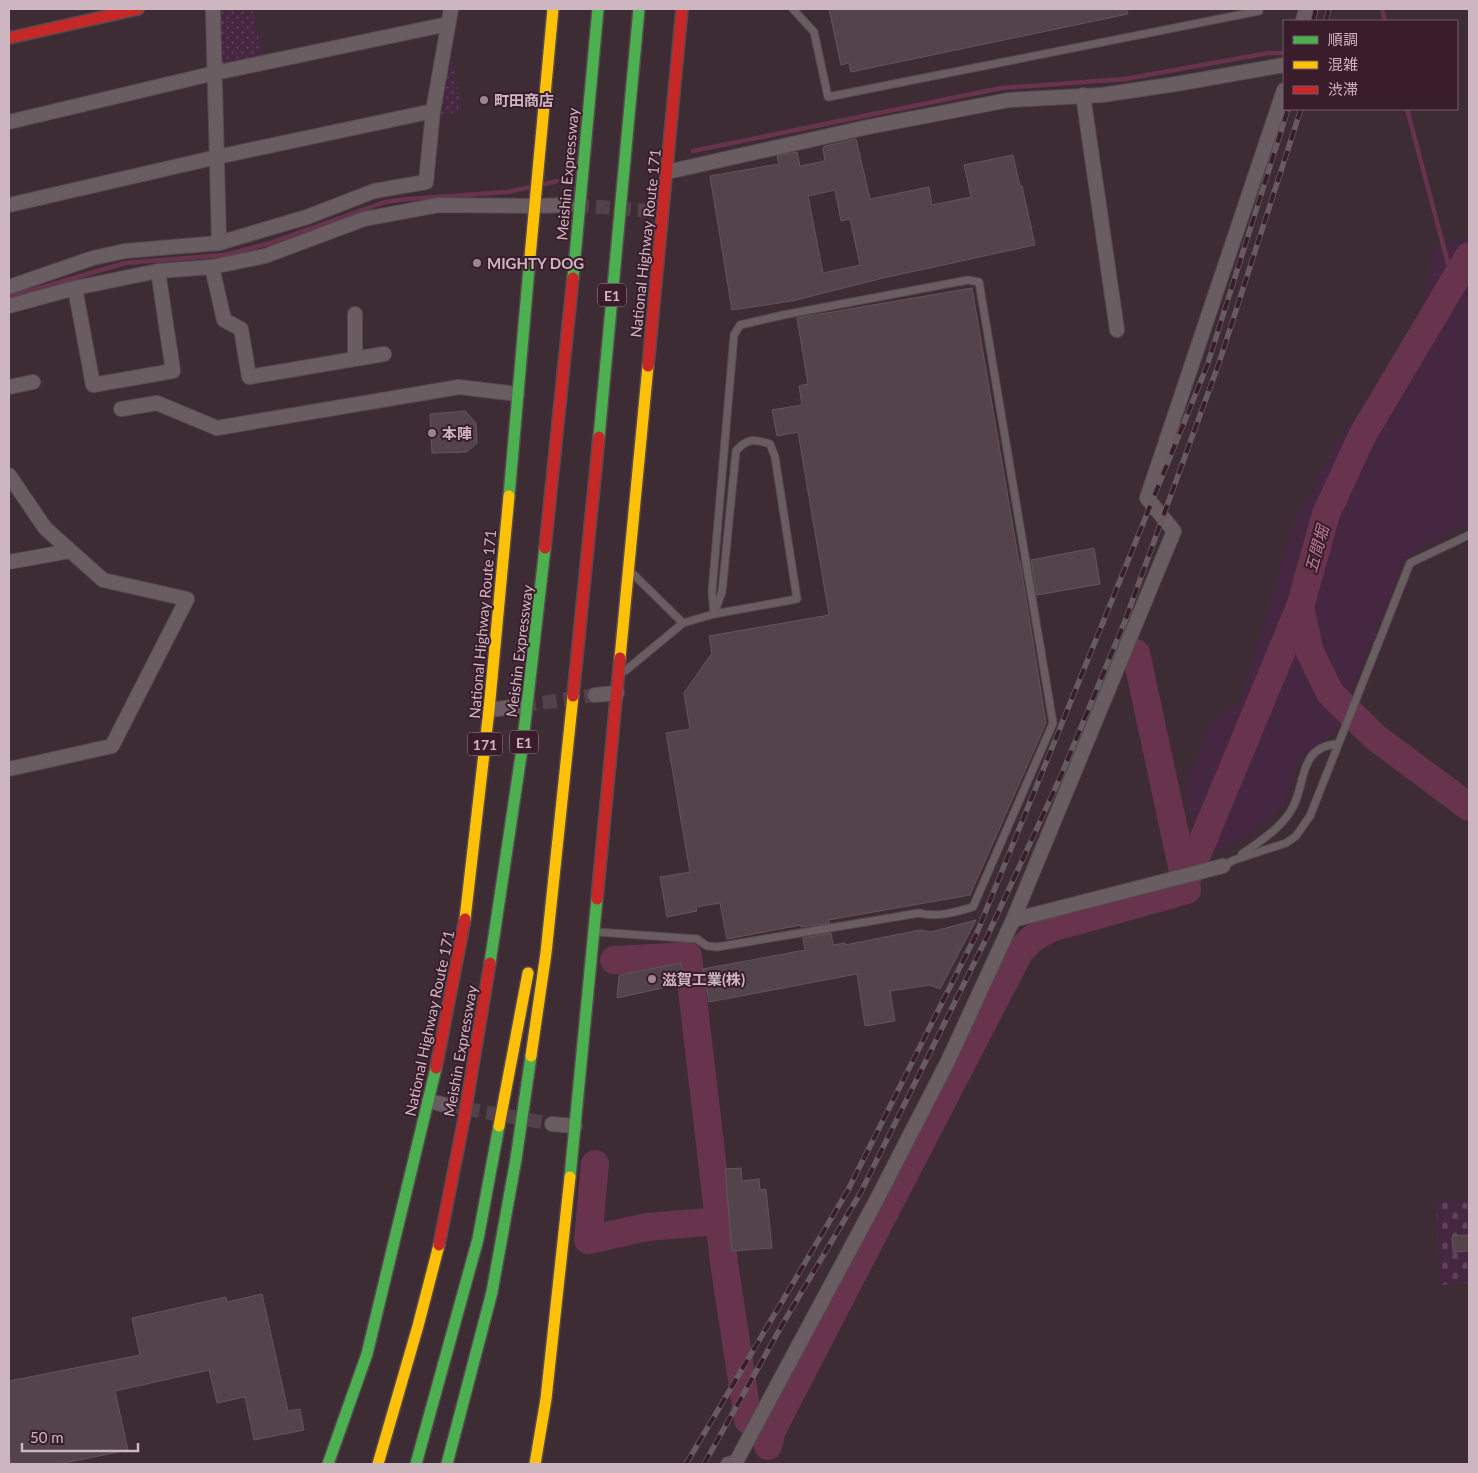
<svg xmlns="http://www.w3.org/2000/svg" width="1478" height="1473" font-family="Lato,'Noto Sans JP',sans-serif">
  <defs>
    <pattern id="cemetery-stones" width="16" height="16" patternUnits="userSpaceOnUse" patternTransform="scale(1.25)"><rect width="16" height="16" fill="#452742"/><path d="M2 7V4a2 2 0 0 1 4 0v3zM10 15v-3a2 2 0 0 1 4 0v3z" fill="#5f445c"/></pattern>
    <pattern id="park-dots" width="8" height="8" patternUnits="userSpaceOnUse" patternTransform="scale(1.25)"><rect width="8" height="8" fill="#452742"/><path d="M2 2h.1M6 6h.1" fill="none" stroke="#5f445c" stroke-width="1.8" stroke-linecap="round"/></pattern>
  </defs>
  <rect width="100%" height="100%" fill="#3d2c34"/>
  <polygon fill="#452742" points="1469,234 1469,523 1404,558 1336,734 1302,754 1284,805 1248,837 1199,858 1184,785 1215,716 1240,702 1294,522 1341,435 1379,384 1422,307 1434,245 1467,237"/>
  <polygon fill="url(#cemetery-stones)" points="1469,1200 1469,1283 1440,1285 1436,1202"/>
  <g fill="url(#park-dots)">
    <polygon points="218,9 252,9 263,58 219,68"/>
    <polygon points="446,62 453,63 462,111 438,116"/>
  </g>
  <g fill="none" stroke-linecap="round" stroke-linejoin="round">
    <g stroke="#68334c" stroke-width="4.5">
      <polyline points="1382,9 1385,21"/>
      <polyline points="1407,109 1453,282"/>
      <polyline points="693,151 1001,88 1125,79 1268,53 1284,53"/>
      <polyline points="545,184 557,181"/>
      <polyline points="9,297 125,263 224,255 267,244 385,202 408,199 508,192 530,187"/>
    </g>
    <g stroke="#68334c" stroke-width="28">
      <polyline points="1469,256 1362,436 1326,514 1300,607 1310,652 1330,693 1375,737 1469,807"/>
      <polyline points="1186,881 1300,607"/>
      <polyline points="614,960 688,956 724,1263 748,1420"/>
      <polyline points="595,1164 588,1240 647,1227 719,1221"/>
      <polyline points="768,1446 772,1430 1020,951 1033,938 1051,928 1187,890 1136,653"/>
    </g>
  </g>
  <g fill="#52444a" stroke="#65545b" fill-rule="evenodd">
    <polygon points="829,9 1127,9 1128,14 851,72 849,63 841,65"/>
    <path d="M856,139L870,199L929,187L932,205L971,197L964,165L1013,155L1020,186H1022L1035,245L883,278L792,301L732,310L710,176L779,164L777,156L797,152L800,166L825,161L823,148L825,146ZM835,190L841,221L850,219L860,265L823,273L808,196Z"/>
    <polygon points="972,288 1019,562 1020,561 1046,723 970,895 828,920 830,923 801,927 801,925 727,939 720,903 696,907 697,911 667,917 660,877 690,872 666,733 690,729 684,693 712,653 709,636 829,615 798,432 777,436 772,410 802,405 799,386 808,384 797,318"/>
    <polygon points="465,411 476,423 477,443 467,452 432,453 430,414"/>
    <polygon points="1094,548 1100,584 1037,595 1031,560"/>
    <polygon points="976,920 940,989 930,985 890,991 895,1021 865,1026 857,974 709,1002 703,969 805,950 803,938 831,933 833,945 845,943 845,945 920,930 931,932"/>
    <polygon points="681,963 685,983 617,998 619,975"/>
    <polygon points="741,1168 742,1181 759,1179 760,1190 766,1189 772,1248 732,1251 725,1169"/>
    <polygon points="1468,1235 1469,1251 1453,1252 1452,1236"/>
    <polygon points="262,1294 288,1411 300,1409 304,1430 254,1440 245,1397 217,1403 209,1370 115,1391 128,1450 59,1464 11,1464 9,1453 9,1381 140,1355 132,1318 226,1297 227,1302"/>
  </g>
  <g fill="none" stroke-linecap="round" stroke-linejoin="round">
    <g stroke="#534149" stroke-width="14" stroke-dasharray="14 7" stroke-linecap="butt">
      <polyline points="575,205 649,211"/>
      <polyline points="522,706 595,695"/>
      <polyline points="445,1105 552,1124"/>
    </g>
    <g stroke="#56494f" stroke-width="9">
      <g id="lane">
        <polyline points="793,9 814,32 828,97 1259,11 1258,9"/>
        <path d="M633,574L683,623L714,614L797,599L775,457L770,444C754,439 747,438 736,451L722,592L715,611"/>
        <polyline points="625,671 683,623"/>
        <path d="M1242,854C1260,841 1282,828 1293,807C1306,782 1299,747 1337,744"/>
        <polyline points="1223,866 1234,860 1286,843 1296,836 1310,816 1410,563 1469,535"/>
        <path d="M597,932L697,939L707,946L717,947L919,913C937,918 956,912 973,907L1053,723L979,282L968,280L783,315L740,325L734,335L712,592L714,614"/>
      </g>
    </g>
    <g stroke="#56494f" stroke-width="16">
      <g id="street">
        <polyline points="213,9 219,243"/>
        <polyline points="1303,21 1306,9"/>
        <polyline points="1083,95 1117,330"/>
        <polyline points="9,122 215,73 448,24"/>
        <polyline points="667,172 868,127 1009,100 1102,95 1176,84 1284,65"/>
        <polyline points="9,205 217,157 433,111"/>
        <polyline points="212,267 224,320 241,329 249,377 384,354"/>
        <polyline points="9,287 93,258 125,251 219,243 307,217 374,191 426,182 433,111 451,9"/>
        <polyline points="75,288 93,385 173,371 158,271"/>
        <polyline points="9,306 75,288 158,271 212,267 265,256 364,219 439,205 536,206 568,205"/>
        <polyline points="355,359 355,314"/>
        <polyline points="9,387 33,382"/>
        <polyline points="121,409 157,403 217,428 459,387 517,394"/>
        <polyline points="9,475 45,528 103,580 187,599 112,746 9,769"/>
        <polyline points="9,562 70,551"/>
        <polyline points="595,695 617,693"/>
        <polyline points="489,710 521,706"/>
        <polyline points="1013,920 1174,531 1147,498 1284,90"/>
        <polyline points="429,1101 445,1105"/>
        <polyline points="552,1124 575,1126"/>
        <polyline points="728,1464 736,1462 877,1199 948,1061 1013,920 1223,866"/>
      </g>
    </g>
    <g stroke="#56494f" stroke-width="14">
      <g id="fast">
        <polyline points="573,278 598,9"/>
        <polyline points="599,437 639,9"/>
        <polyline points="509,496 530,257"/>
        <polyline points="490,963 522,749 545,548"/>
        <polyline points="570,1177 597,899"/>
        <polyline points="328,1464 367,1354 436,1068"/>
        <polyline points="416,1464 478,1239 499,1126"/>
        <polyline points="447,1464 492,1292 516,1159 531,1056"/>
      </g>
    </g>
    <g stroke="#56494f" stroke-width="14">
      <g id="slow">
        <polyline points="530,257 553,9"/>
        <polyline points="620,658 648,366"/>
        <polyline points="465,919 489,710 509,496"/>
        <polyline points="531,1056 546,953 573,696"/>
        <polyline points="499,1126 528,973"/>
        <polyline points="378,1464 418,1326 439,1245"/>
        <polyline points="535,1464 546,1399 570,1177"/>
      </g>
    </g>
    <g stroke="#56494f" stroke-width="14">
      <g id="jam">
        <polyline points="9,38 138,9"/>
        <polyline points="648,366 682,9"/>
        <polyline points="545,548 573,278"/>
        <polyline points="573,696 599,437"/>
        <polyline points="597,899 620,658"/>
        <polyline points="436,1068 465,919"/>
        <polyline points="439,1245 464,1119 490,963"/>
      </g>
    </g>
    <use href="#lane" stroke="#6a5d62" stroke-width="7"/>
    <use href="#street" stroke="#6a5d62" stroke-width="14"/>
    <use href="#fast" stroke="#4caf50" stroke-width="11"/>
    <use href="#slow" stroke="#ffc107" stroke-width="11"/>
    <use href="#jam" stroke="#c62828" stroke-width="11"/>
    <g stroke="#685b60" stroke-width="5.5">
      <g id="rail">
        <polyline points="1313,21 1316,9"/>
        <polyline points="1326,21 1329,9"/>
        <polyline points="686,1464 848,1190 976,935 1207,366 1288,109"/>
        <polyline points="704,1464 785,1320 861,1192 986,939 1060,778 1125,621 1219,363 1301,109"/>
      </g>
    </g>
    <use href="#rail" stroke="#3a1d2a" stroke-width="4" stroke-dasharray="11" stroke-linecap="butt"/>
  </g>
  <g fill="#9b868f" stroke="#3a1d2a" stroke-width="2">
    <circle cx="484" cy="100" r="5"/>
    <circle cx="477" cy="263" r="5"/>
    <circle cx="432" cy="433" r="5"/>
    <circle cx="652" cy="979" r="5"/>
  </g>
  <g text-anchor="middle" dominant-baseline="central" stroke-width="4" stroke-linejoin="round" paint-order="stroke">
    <g fill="#3a1d2a" stroke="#a28893" stroke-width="1">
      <rect x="598" y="283.5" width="28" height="23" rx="4"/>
      <rect x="510" y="730.5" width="28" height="23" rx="4"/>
      <rect x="467.5" y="732.5" width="35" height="23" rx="4"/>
    </g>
    <g font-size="14" font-weight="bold" fill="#ceb6c0">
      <text x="612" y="295">E1</text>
      <text x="524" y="742">E1</text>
      <text x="485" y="744">171</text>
    </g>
    <g font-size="15" font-weight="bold" fill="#ceb6c0" stroke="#3a1d2a" text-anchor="start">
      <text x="494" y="100">町田商店</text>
      <text x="487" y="263">MIGHTY DOG</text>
      <text x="442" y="433">本陣</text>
      <text x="662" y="979">滋賀工業(株)</text>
    </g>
    <g font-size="15" fill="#ceb6c0" stroke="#3a1d2a">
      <text transform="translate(567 174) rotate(-85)">Meishin Expressway</text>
      <text transform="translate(645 243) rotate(-84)">National Highway Route 171</text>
      <text transform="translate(482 624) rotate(-85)">National Highway Route 171</text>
      <text transform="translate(519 651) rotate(-83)">Meishin Expressway</text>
      <text transform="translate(429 1023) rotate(-78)">National Highway Route 171</text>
      <text transform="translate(460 1051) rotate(-80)">Meishin Expressway</text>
    </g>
    <g font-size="16" font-style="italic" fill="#b87b98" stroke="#3a1d2a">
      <text transform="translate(1316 549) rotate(-74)">五間堀</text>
    </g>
  </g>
  <rect width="1478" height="1473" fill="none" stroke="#ceb6c0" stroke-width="20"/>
  <rect x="1283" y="20" width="175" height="90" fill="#3a1d2a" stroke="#755a66"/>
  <rect x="1293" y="36" width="25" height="8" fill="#4caf50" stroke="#755a66"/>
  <text x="1328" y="45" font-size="15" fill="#ceb6c0">順調</text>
  <rect x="1293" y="61" width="25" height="8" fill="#ffc107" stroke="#755a66"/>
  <text x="1328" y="70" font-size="15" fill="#ceb6c0">混雑</text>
  <rect x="1293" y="86" width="25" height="8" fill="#c62828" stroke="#755a66"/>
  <text x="1328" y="95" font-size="15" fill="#ceb6c0">渋滞</text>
  <path d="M22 1443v8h116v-8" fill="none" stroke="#ceb6c0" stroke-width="2.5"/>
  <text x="30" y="1443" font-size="15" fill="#ceb6c0" stroke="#3a1d2a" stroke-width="4" paint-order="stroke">50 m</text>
</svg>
